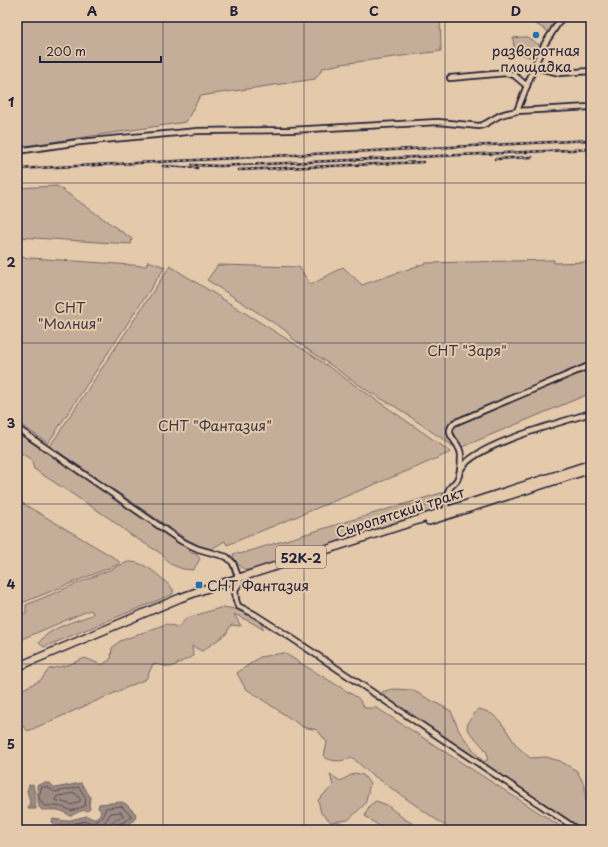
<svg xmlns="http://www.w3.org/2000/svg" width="608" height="847" font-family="'Playpen Sans',sans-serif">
  <rect width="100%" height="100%" fill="#e4c9ab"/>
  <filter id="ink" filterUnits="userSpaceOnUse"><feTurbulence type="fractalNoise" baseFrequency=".025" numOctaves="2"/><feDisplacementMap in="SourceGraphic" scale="8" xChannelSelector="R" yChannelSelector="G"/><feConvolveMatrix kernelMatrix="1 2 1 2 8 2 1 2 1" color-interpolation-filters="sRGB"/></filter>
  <g filter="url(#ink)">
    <g fill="#c5ae99" stroke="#74686a">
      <polygon points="17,17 440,17 441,51 341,64 323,68 315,79 200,96 186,122 24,146 17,145"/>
      <polygon points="530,17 559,17 549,32 531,21 529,19"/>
      <polygon points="523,37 527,37 541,46 534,59 521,54 521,47 514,48 513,38"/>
      <polygon points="57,186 132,239 131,244 17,237 17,188"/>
      <polygon points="17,257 146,266 148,261 165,267 48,443 17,422"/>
      <polygon points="554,260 554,263 591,262 591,393 457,449 396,407 371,393 293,339 285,330 207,280 218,265 299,267 311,285 343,267 362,285 426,263"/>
      <polygon points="170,266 309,353 451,452 417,467 227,545 225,541 221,543 212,549 198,545 183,537 50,446"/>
      <polygon points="17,433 76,471 188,547 190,552 197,555 200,559 193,570 183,569 170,564 162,554 131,535 109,518 34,469 31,459 17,451"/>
      <path d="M441,493H443V499L444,505L442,509L249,571C240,568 235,563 233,554L237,553L240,554Z"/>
      <polygon points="17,500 113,557 121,563 17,605"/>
      <path d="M128,562C146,561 161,578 173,589V594L44,647L39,643C48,628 76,621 92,615L93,612L90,610L17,641V608H19L26,615V605Z"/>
      <polygon points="223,607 235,609 260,621 264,630 251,622 234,614 241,626 231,625 226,634 202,651 192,646 193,656 171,667 153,664 146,679 28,731 17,721 17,692 41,680 49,669 68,665 85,658 102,665 111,659 112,648 120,641 166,624 178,627 187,618"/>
      <path d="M284,653L358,698L365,708H377L566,830H451L367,771L353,758C340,761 336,763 324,757L327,742L317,730L303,727L245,688L237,673L260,657Z"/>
      <path d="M392,689L412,690L451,711L459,731L479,757L484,762L487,760L488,755L484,748L467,729L468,722L478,709C501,713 505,731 518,747C522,751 526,754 530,758L546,757L560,761L577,771L585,786L586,804L591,808V830H579L378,696L382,692Z"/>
      <polygon points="355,773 363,775 370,784 365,804 348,820 331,822 321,813 318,800 333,786 330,774 340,781"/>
      <polygon points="376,801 387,805 403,818 423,830 385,830 365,816 369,806"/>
    </g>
    <g fill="#9d8b82" stroke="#6c6166">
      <path d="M45,783H50L55,788L81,783L91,798L89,804L90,809C86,812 85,810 81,811C77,812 74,815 69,816C62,808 52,810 42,810L39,807L37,788V785Z"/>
      <polygon points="33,784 36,800 36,803 32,806 34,807 36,805 36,809 28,809 30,802 27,791 29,785"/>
      <path d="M122,802L126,804L136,814C135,836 71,830 56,830L52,821L53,819L66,821L87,816L93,819L99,816L101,811L98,808L99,804Z"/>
    </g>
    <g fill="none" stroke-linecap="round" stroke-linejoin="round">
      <g stroke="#534c57" stroke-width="1">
        <path d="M42,787H47L55,792L79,787L86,798L85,806L71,811C62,805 54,806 44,806L39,798Z"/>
        <polygon points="75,793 81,800 73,805 55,800 56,797"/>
        <polyline points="60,830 60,826 61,825 67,825 86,821 93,823 102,818 106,808 121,806 131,815 131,817 124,822 115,825 114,830"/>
        <path d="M66,830L85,826L92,828L96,827L105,822L111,813L121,812L123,816C116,820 109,820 109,830"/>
      </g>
      <g stroke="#22223b" stroke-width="8">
        <g id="street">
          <polyline points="534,67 560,73 591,71"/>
          <polyline points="450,78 506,73 514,75 527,86"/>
          <polyline points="517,111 591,107"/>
          <path d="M17,151L80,142L198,131L290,130L438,122L479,126C486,125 491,120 497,117C503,113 510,113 517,111L537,60L544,45L562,17"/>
          <polyline points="17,428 181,541 198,549 227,557 233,563 240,582 235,590 236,600 238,606 254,614 290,637 578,830"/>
          <path d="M461,469C475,444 562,422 591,413"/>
          <path d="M446,511C446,505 446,498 448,492C449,487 454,484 457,480C461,473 461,463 461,455C460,441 442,435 454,423L591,365"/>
        </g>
      </g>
      <g stroke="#22223b" stroke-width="10">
        <g id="primary">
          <polyline points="429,521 591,469"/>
          <polyline points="17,667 180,598 205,589 591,464"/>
        </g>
      </g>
      <use href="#street" stroke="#e4c9ab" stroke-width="4.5"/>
      <use href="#primary" stroke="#e4c9ab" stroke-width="7"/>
      <g stroke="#22223b" stroke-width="2.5">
        <g id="rail">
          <polyline points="495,159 532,157"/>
          <polyline points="192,165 220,166 591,149"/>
          <polyline points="163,166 197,168"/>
          <polyline points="17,169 591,140"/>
          <polyline points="239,170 423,162"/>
        </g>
      </g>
      <use href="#rail" stroke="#e4c9ab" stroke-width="1" stroke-dasharray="3" stroke-linecap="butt"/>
    </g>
  </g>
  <path fill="none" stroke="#22223b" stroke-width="1" stroke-opacity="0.55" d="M163,17V830M304,17V830M445,17V830M17,183H591M17,343H591M17,504H591M17,664H591"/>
  <g fill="#1f6fb2" stroke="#e4c9ab" stroke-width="1.5">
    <circle cx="536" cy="35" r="4"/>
    <rect x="195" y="581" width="8" height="8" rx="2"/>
  </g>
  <g text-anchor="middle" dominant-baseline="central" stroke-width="4" stroke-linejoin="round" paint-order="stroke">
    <rect fill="#e4c9ab" stroke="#5c545d" stroke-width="1" x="276" y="546" width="50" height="22" rx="3"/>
    <g font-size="13" font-weight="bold" fill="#22223b">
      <text x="301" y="557">52К-2</text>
    </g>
    <g font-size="14" fill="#22223b" stroke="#e4c9ab">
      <text x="536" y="50">разворотная<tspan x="536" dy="16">площадка</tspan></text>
      <text x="207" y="585" text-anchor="start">СНТ Фантазия</text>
    </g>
    <g font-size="14" fill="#3a3749" stroke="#e4c9ab">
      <text x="70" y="307">СНТ<tspan x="70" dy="16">"Молния"</tspan></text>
      <text x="467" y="350">СНТ "Заря"</text>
      <text x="215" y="425">СНТ "Фантазия"</text>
    </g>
    <g font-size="14" fill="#22223b" stroke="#e4c9ab">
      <text transform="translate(400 512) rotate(-18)">Сыропятский тракт</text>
    </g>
  </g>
  <rect width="608" height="847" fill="none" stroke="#e4c9ab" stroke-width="44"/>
  <path d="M40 56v6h121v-6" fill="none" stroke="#22223b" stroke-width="2"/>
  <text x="46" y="56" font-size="12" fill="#22223b" stroke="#e4c9ab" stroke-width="3" paint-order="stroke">200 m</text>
  <rect x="22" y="22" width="564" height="803" fill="none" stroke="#22223b" stroke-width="1.5"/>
  <g font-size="13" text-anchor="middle" font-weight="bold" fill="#22223b">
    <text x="92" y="16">A</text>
    <text x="234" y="16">B</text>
    <text x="374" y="16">C</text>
    <text x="516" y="16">D</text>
    <text x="11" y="107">1</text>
    <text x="11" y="267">2</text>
    <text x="11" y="428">3</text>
    <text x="11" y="589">4</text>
    <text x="11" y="749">5</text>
  </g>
</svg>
